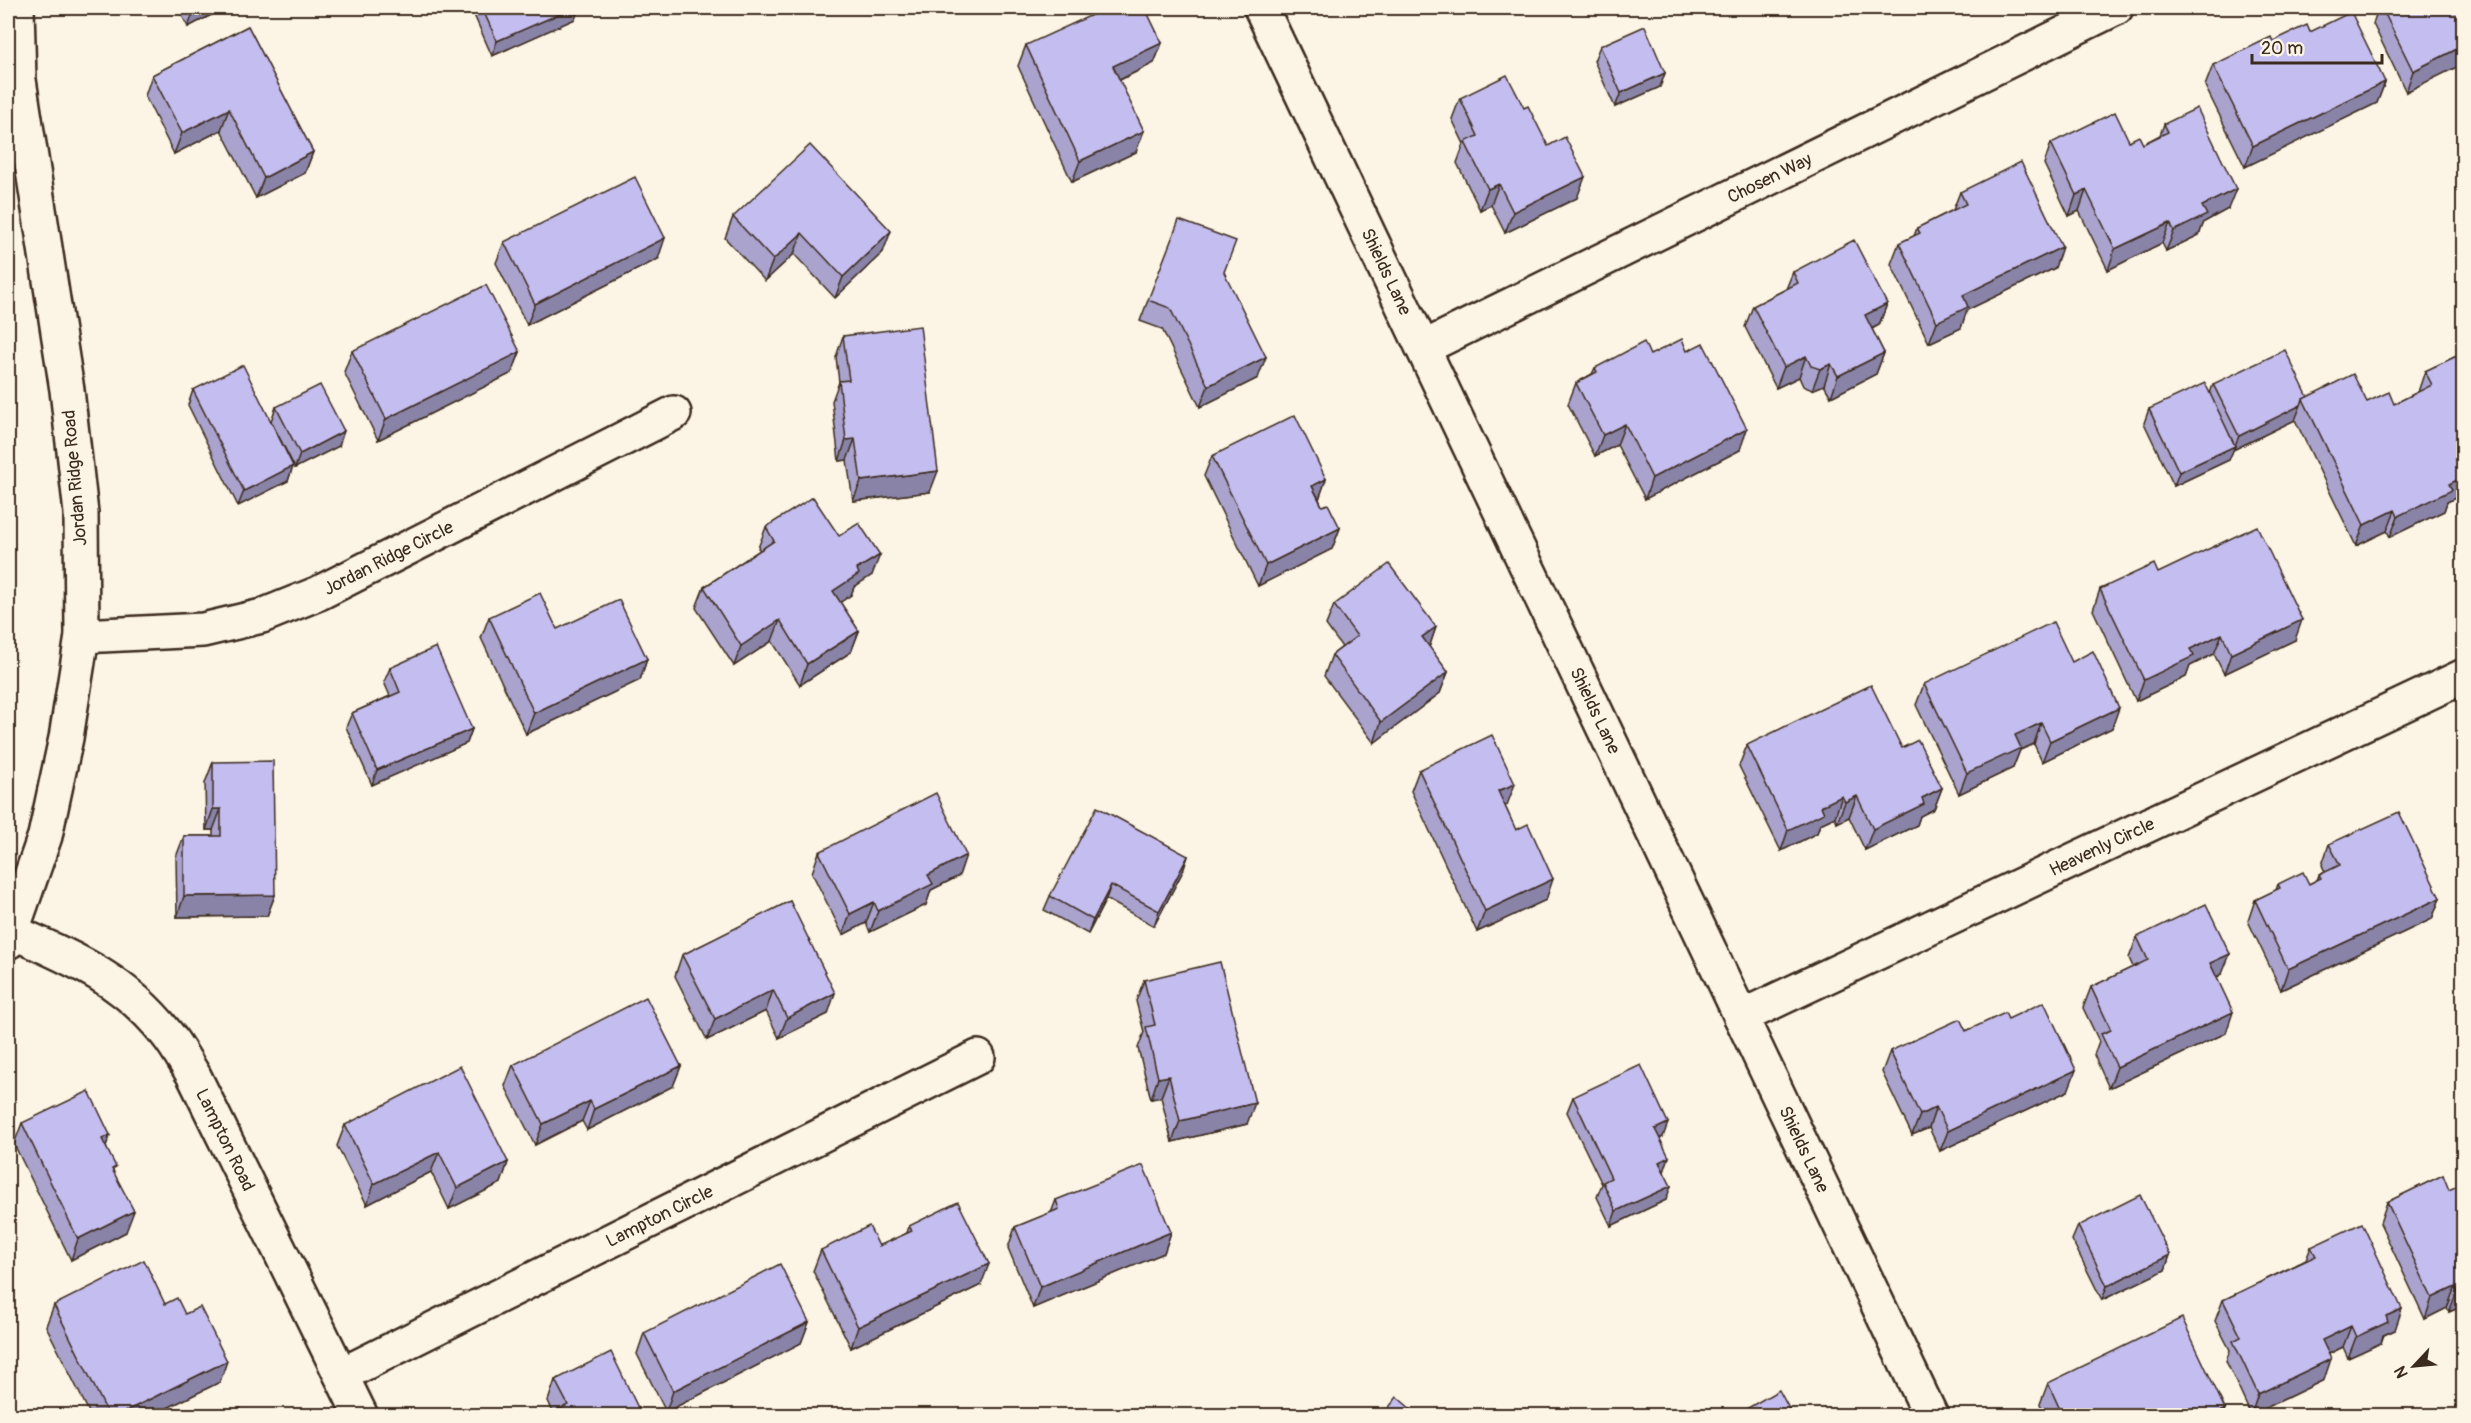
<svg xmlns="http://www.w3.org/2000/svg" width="2471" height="1423" font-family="Pangolin,sans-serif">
  <rect width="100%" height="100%" fill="#fcf5e5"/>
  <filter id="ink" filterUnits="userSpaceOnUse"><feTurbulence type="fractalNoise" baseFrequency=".0167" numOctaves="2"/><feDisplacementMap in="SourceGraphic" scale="12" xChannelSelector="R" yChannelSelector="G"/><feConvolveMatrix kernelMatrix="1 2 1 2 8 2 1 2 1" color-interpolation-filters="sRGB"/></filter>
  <g filter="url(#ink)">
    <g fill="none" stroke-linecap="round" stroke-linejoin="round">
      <g stroke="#3b2a1e" stroke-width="38">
        <g id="minor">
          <path id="s1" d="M1423,348L2116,8"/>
          <path id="s2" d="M82,636L203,630L262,616L319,593L674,413"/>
          <path id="s3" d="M13,932C74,959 123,979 166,1033C177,1046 185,1062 194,1076L361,1416"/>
          <polyline points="8,942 45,836 66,738 82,636 81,513 67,390 19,80 17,8"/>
          <path id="s4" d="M1741,1017L2464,676"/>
          <path id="s5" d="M341,1375L978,1057"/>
        </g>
      </g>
      <g stroke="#3b2a1e" stroke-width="38">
        <g id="major">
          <path id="s6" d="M1261,8L1931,1416"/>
        </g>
      </g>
      <use href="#minor" stroke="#fcf5e5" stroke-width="33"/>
      <use href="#major" stroke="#fcf5e5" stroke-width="33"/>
    </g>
    <g fill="#a9a3ce" stroke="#3b2a1e" stroke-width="1.5">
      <polygon points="178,8 225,8 188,27"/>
      <polygon points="471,8 579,8 575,19 492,56"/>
      <polygon points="2378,8 2463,8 2406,92 2373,24"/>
      <polygon points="248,26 313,152 305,173 256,198 221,130 174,154 145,96 152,75"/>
      <polygon points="2310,32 2385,82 2377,103 2245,167 2205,86 2213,65 2273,41"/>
      <polygon points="1162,43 1154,63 1120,80 1136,152 1072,182 1018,66 1026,45"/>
      <polygon points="1600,46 1665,73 1660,87 1615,107 1594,61"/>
      <polygon points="1460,98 1524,108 1548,146 1577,198 1505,233 1491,205 1480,210 1457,163 1464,144 1452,119"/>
      <polygon points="2164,124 2228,209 2204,222 2199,235 2166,251 2162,243 2108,270 2079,211 2069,216 2044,164 2051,143 2129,141 2143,144 2160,135"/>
      <polygon points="1960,192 2055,268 1967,310 1961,328 1929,343 1891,264 1899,243 1914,236 1917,228 1953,210"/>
      <polygon points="733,217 883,252 835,298 794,254 765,281 725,238"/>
      <polygon points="504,242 658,259 527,325 496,263"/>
      <polygon points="1224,272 1258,378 1200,407 1162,329 1140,321 1148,300"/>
      <polygon points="1793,272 1887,304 1879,325 1872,329 1884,353 1876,374 1831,397 1824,385 1812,390 1803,386 1799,377 1776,388 1745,327 1753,306 1786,289"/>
      <polygon points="843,336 930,492 853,501 847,460 839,461 832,401 839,382 836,357"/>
      <polygon points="352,351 520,352 512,373 378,440 344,372"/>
      <polygon points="2463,353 2463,494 2447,502 2444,511 2390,537 2387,531 2356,546 2295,420 2233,450 2229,460 2174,486 2144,423 2149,409 2210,394 2213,384 2308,397 2394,404 2418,392 2425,371"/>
      <polygon points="1650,355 1740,450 1645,499 1617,445 1595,456 1568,404 1576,383 1592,374 1595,368"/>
      <polygon points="193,390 293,466 288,481 238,506 188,405"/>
      <polygon points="276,407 339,446 295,468 271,421"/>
      <polygon points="1212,456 1326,479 1319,499 1322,506 1340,528 1332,549 1258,586 1204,476"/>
      <polygon points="766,527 839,536 872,575 854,587 851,595 840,602 859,631 851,652 800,685 772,641 734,666 696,608 704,587 760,550 758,548"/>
      <polygon points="2158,573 2295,640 2224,674 2214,654 2190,666 2186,677 2136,701 2093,610 2100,589"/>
      <polygon points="1334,605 1436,627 1429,647 1448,672 1440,693 1374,743 1324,676 1332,655 1342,647 1326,625"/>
      <polygon points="489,617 557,629 647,659 640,680 526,734 481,638"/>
      <polygon points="2072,662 2112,728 2042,762 2034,744 2020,750 2013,768 1959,794 1916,705 1924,684"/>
      <polygon points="390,668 472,729 467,743 372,785 346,727 352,713 390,696 384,682"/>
      <polygon points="1747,745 1902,748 1942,788 1934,809 1920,816 1917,825 1865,850 1849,817 1837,823 1835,817 1820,824 1817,833 1781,851 1739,766"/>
      <polygon points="213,762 275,895 267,916 177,917 176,857 184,836 213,836 213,830 206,830 205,783"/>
      <polygon points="1419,770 1507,805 1505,806 1546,900 1477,932 1411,791"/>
      <polygon points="2329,844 2440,898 2432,919 2281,990 2248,921 2255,900 2276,890 2278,884 2309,884 2317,880 2319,875 2325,872 2322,865"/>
      <polygon points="819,852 959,876 931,890 926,905 870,932 866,923 843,935 812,873"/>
      <polygon points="1188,856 1183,871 1154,926 1106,899 1088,934 1044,910 1050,896"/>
      <polygon points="790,901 828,1014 779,1038 766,1011 707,1040 675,976 682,955"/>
      <polygon points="2137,937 2222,974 2217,977 2226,1033 2109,1088 2094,1055 2099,1041 2083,1008 2091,987 2133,967 2129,958"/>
      <polygon points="1144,980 1247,1124 1172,1142 1161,1097 1151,1099 1138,1048 1144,1032 1136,1001"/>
      <polygon points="2008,1019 2068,1091 1940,1151 1929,1128 1912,1135 1882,1072 1890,1051"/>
      <polygon points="513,1065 681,1066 673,1086 587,1130 582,1121 535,1145 505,1086"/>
      <polygon points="1573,1097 1663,1137 1660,1139 1664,1171 1666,1200 1611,1226 1597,1197 1602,1184 1567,1112"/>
      <polygon points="22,1123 110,1135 106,1146 114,1173 126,1232 71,1260 14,1144"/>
      <polygon points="345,1125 508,1162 501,1183 449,1209 431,1172 367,1205 337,1146"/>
      <polygon points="2443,1175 2463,1306 2449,1312 2447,1308 2425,1319 2380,1223 2387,1202"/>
      <polygon points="1056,1200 1171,1232 1164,1253 1033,1308 1008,1248 1015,1227 1051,1213"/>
      <polygon points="909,1226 981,1285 851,1348 813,1271 821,1250 879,1246 907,1233"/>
      <polygon points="2078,1226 2170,1255 2165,1270 2102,1300 2072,1240"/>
      <polygon points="2311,1247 2395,1330 2384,1335 2381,1343 2348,1358 2343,1347 2329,1354 2324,1380 2251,1415 2226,1361 2230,1350 2215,1321 2223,1300 2306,1260"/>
      <polygon points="165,1304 220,1382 151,1416 91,1416 46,1326 54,1305"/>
      <polygon points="809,1322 801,1343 666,1412 637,1354 644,1333"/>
      <polygon points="555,1380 642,1416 553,1412 548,1401"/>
      <polygon points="2048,1383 2223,1416 2046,1416 2040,1404"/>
    </g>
    <g fill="#8984a7" stroke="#3b2a1e" stroke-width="1.5">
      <polygon points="195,8 225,8 188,27"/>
      <polygon points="573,8 579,8 575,19 492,56 497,41"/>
      <polygon points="1162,43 1154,63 1105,87 1113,66"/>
      <polygon points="2463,46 2463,64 2406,92 2413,71"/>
      <polygon points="1665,73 1660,87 1615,107 1621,93"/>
      <polygon points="2385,82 2377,103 2245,167 2253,146"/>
      <polygon points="229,109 221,130 174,154 182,133"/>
      <polygon points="1144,131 1136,152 1072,182 1080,161"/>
      <polygon points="313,152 305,173 256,198 264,178"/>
      <polygon points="1585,177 1577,198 1505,233 1513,212"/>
      <polygon points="1499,184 1491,205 1480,210 1488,189"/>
      <polygon points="2236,189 2228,209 2204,222 2199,235 2166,251 2174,231 2202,206"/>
      <polygon points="2086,190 2079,211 2069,216 2076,195"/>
      <polygon points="2170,223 2162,243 2108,270 2115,249"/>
      <polygon points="891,231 883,252 835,298 843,277"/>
      <polygon points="802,233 794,254 765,281 773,260"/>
      <polygon points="665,238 658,259 527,325 535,304"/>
      <polygon points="2062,247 2055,268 1967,310 1961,328 1929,343 1937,322 1963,295"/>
      <polygon points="1887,304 1879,325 1857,336 1865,315"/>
      <polygon points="520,352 512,373 378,440 386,419"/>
      <polygon points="1884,353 1876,374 1831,397 1838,376"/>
      <polygon points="1806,356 1799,377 1776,388 1784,367"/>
      <polygon points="1266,357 1258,378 1200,407 1208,386"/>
      <polygon points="1831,364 1824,385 1812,390 1820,369"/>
      <polygon points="2301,405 2295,420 2233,450 2239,436"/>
      <polygon points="1625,424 1617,445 1595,456 1603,435"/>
      <polygon points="1747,429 1740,450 1645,499 1652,478"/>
      <polygon points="344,431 339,446 295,468 300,454"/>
      <polygon points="855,439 847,460 839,461 846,440"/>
      <polygon points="2235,446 2229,460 2174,486 2179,472"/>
      <polygon points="293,466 288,481 238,506 244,491"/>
      <polygon points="938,471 930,492 853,501 861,481"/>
      <polygon points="2463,477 2463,494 2447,502 2444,511 2390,537 2398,516 2449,484"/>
      <polygon points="1326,479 1319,499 1312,486"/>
      <polygon points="2395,510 2387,531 2356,546 2364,525"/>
      <polygon points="1340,528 1332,549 1258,586 1266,565"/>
      <polygon points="880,555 872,575 854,587 851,595 826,612 833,591 857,569"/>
      <polygon points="780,620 772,641 734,666 741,646"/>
      <polygon points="2302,620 2295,640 2224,674 2231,654"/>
      <polygon points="1436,627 1429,648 1422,637"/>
      <polygon points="859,631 851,652 800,685 807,664"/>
      <polygon points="2222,634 2214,654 2190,666 2186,677 2136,701 2144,680 2190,649"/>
      <polygon points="647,659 640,680 526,734 534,713"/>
      <polygon points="1448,672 1440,693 1374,743 1381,722"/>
      <polygon points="2119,708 2112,728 2042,762 2050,741"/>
      <polygon points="2041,723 2034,744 2020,750 2013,768 1959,794 1967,773 2015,735"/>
      <polygon points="472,729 467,743 372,785 377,770"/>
      <polygon points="1515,784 1507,805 1491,812 1498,791"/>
      <polygon points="1942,788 1934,809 1920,816 1917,825 1865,850 1873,829 1922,798"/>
      <polygon points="1842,796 1835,817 1820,824 1817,833 1781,851 1788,830 1821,806"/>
      <polygon points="1857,796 1849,817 1837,823 1845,802"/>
      <polygon points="213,809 221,809 213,830 206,830"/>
      <polygon points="966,855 959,876 931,890 926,905 870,932 878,911 928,875"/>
      <polygon points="1188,856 1183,871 1154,926 1159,911"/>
      <polygon points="1553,879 1546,900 1477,932 1485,911"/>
      <polygon points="1111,885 1106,899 1088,934 1093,920"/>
      <polygon points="275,895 267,916 177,917 184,896"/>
      <polygon points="2440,898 2432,919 2281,990 2288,969"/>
      <polygon points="874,902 866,923 843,935 850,914"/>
      <polygon points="2230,954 2222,974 2202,984 2210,963"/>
      <polygon points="773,990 766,1011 707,1040 715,1019"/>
      <polygon points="835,993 828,1014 779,1038 787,1018"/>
      <polygon points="2233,1012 2226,1033 2109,1088 2117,1067"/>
      <polygon points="681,1066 673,1086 587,1130 594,1109"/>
      <polygon points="2076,1070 2068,1091 1940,1151 1948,1131"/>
      <polygon points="1169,1076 1161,1097 1151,1099 1158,1078"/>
      <polygon points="590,1101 582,1121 535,1145 543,1124"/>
      <polygon points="1255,1103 1247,1124 1172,1142 1180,1121"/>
      <polygon points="1936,1107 1929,1128 1912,1135 1920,1115"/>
      <polygon points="1668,1123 1663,1137 1650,1143 1655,1129"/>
      <polygon points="110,1135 102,1156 102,1139"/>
      <polygon points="439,1152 431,1172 367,1205 374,1184"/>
      <polygon points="1669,1157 1664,1172 1659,1162"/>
      <polygon points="508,1162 501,1183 449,1209 457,1188"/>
      <polygon points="1671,1186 1666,1200 1611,1226 1616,1211"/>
      <polygon points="134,1211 126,1232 71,1260 78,1239"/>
      <polygon points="1171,1232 1164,1253 1033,1308 1040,1287"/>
      <polygon points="2170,1255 2165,1270 2102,1300 2107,1286"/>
      <polygon points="989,1264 981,1285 851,1348 858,1327"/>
      <polygon points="2455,1287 2447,1308 2425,1319 2432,1298"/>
      <polygon points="2463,1288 2463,1306 2449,1312 2457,1291"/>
      <polygon points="2402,1309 2395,1330 2383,1335 2381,1343 2348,1358 2356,1337 2386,1316"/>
      <polygon points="809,1322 801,1343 666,1412 673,1391"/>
      <polygon points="2351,1326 2343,1347 2314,1361 2322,1340"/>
      <polygon points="2331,1359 2324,1380 2251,1415 2258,1394"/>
      <polygon points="227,1361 220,1382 151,1416 116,1416"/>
      <polygon points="2225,1409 2223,1416 2212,1416"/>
    </g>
    <g fill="#c4bdef" stroke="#3b2a1e" stroke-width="1.5">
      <polygon points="482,8 573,8 497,41"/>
      <polygon points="1107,8 1145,8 1162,43 1113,66 1144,131 1080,161 1026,45"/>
      <polygon points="2382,8 2463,8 2463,46 2413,71"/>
      <polygon points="2351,12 2385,82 2253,146 2213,65 2271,37 2273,41 2307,25 2310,32"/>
      <polygon points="248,26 313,152 264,178 229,109 182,133 152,75"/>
      <polygon points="1645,26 1665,73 1621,93 1600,46"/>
      <polygon points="1507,75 1524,108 1528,106 1548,146 1565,137 1585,177 1513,212 1499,184 1488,189 1465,142 1478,136 1460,98"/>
      <polygon points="2197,108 2236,189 2202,206 2207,215 2174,231 2170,223 2115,249 2086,190 2076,195 2051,143 2115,112 2129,141 2139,136 2143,144 2168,132 2164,124"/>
      <polygon points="810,145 891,231 843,277 802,233 773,260 733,217"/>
      <polygon points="2021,162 2062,247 1963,295 1968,307 1937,322 1899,243 1920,233 1917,228 1966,204 1960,192"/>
      <polygon points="635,177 665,238 535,304 504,242"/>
      <polygon points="1179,220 1236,241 1224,272 1266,357 1208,386 1170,308 1148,300"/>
      <polygon points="1854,240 1887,304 1865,315 1884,353 1838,376 1831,364 1820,369 1811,366 1806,356 1784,367 1753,306 1798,283 1793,272"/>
      <polygon points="486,285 520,352 386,419 352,351"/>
      <polygon points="920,326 938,471 861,481 855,439 846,440 839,381 849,380 843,336"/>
      <polygon points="1682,339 1687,351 1703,343 1747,429 1652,478 1625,424 1603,435 1576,383 1597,372 1595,368 1644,342 1650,355"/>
      <polygon points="2285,350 2308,397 2303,399 2301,405 2239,436 2213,384"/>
      <polygon points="2463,353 2463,477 2449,484 2452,490 2398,516 2395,510 2364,525 2303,399 2353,374 2367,402 2389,392 2394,404 2432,385 2425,371"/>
      <polygon points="243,365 293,466 244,491 193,390"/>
      <polygon points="2205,383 2235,446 2179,472 2149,409"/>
      <polygon points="320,385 344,431 300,454 276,407"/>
      <polygon points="1295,415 1326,479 1312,486 1322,506 1328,504 1340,528 1266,565 1212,456"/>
      <polygon points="813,497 839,536 859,523 880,555 857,569 859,574 833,591 859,631 807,664 780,620 741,646 704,587 774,541 766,527"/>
      <polygon points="2257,526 2302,620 2231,654 2222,634 2190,649 2194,656 2144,680 2100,589 2154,564 2158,573"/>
      <polygon points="1389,564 1436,627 1422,637 1448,672 1381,722 1332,655 1357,636 1334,605"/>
      <polygon points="540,593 557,629 619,600 647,659 534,713 489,617"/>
      <polygon points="2053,622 2072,662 2093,651 2119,708 2050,741 2041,723 2015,735 2021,748 1967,773 1924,684"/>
      <polygon points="436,647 472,729 377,770 352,713 400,692 390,668"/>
      <polygon points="1871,685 1902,748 1918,740 1942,788 1922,798 1924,804 1873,829 1857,796 1845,802 1842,796 1821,806 1824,813 1788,830 1747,745"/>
      <polygon points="1492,735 1515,784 1498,791 1516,830 1528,824 1553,879 1485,911 1419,770"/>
      <polygon points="273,761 275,895 184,896 184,836 221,836 221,809 213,809 213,762"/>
      <polygon points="936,793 966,855 928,875 933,884 878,911 874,902 850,914 819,852"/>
      <polygon points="1097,807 1188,856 1159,911 1111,885 1093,920 1050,896"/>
      <polygon points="2399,812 2440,898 2288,969 2255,900 2280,888 2278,884 2303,872 2309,884 2321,878 2319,875 2340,865 2329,844"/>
      <polygon points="790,901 835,993 787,1018 773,990 715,1019 682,955"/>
      <polygon points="2206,904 2230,954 2210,963 2233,1012 2117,1067 2101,1034 2111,1030 2091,987 2148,960 2137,937"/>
      <polygon points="1220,962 1255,1103 1180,1121 1169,1076 1158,1078 1146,1027 1155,1025 1144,980"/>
      <polygon points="646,997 681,1066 594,1109 590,1101 543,1124 513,1065"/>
      <polygon points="2044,1002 2076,1070 1948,1131 1936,1107 1920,1115 1890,1051 1960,1019 1966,1031 2005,1013 2008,1019"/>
      <polygon points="1641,1065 1668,1123 1655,1129 1669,1157 1659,1162 1671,1186 1616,1211 1603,1182 1611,1178 1573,1097"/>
      <polygon points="460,1066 508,1162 457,1188 439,1152 374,1184 345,1125"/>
      <polygon points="89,1091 110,1135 102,1139 116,1167 112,1169 134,1211 78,1239 22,1123"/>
      <polygon points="1143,1165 1171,1232 1040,1287 1015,1227 1059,1209 1056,1200"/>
      <polygon points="2443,1175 2449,1190 2463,1183 2463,1288 2457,1291 2455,1287 2432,1298 2387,1202"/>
      <polygon points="2140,1195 2170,1255 2107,1286 2078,1226"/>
      <polygon points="958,1202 989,1264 858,1327 821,1250 869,1226 879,1246 912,1231 909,1226"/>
      <polygon points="2362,1223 2402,1309 2386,1316 2388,1322 2356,1337 2351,1326 2322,1340 2331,1359 2258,1394 2233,1341 2241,1337 2223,1300 2316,1256 2311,1247"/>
      <polygon points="144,1260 165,1304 177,1298 185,1314 200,1307 227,1361 116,1416 109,1416 54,1305"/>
      <polygon points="780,1264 809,1322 673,1391 644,1333"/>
      <polygon points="2182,1318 2225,1409 2212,1416 2162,1416 2161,1412 2154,1416 2063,1416 2048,1383"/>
      <polygon points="611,1352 642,1416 546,1416 568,1405 555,1380"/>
      <polygon points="1779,1390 1793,1416 1734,1416"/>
      <polygon points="1397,1397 1419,1416 1382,1416"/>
      <polygon points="240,1408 244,1416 225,1416"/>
    </g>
  </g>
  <g text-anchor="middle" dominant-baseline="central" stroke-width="5" stroke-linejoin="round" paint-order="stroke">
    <g font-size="18" fill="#3b2a1e" stroke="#fcf5e5">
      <text stroke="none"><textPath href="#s1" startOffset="386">Chosen Way</textPath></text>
      <text stroke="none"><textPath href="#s6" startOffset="292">Shields Lane</textPath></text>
      <text transform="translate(75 478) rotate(-95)">Jordan Ridge Road</text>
      <text stroke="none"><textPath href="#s2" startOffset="321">Jordan Ridge Circle</textPath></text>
      <text stroke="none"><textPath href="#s6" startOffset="778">Shields Lane</textPath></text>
      <text stroke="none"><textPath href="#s4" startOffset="399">Heavenly Circle</textPath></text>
      <text stroke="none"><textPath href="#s3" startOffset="308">Lampton Road</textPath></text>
      <text stroke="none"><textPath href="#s6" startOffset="1264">Shields Lane</textPath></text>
      <text stroke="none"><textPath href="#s5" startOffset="356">Lampton Circle</textPath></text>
    </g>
  </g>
  <rect width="2471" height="1423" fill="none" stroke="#fcf5e5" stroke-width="30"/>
  <rect x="15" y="15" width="2441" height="1393" fill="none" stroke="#3b2a1e" stroke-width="2" filter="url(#ink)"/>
  <g transform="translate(2414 1366) rotate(244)" stroke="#fcf5e5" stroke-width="4.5" paint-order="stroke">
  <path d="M0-4.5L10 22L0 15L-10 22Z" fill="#3b2a1e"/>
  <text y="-9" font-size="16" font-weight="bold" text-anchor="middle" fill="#3b2a1e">N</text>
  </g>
  <path d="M2252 54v9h130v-9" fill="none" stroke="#3b2a1e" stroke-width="3"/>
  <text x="2261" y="54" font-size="18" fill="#3b2a1e" stroke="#fcf5e5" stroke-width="4.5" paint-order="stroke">20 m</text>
</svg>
